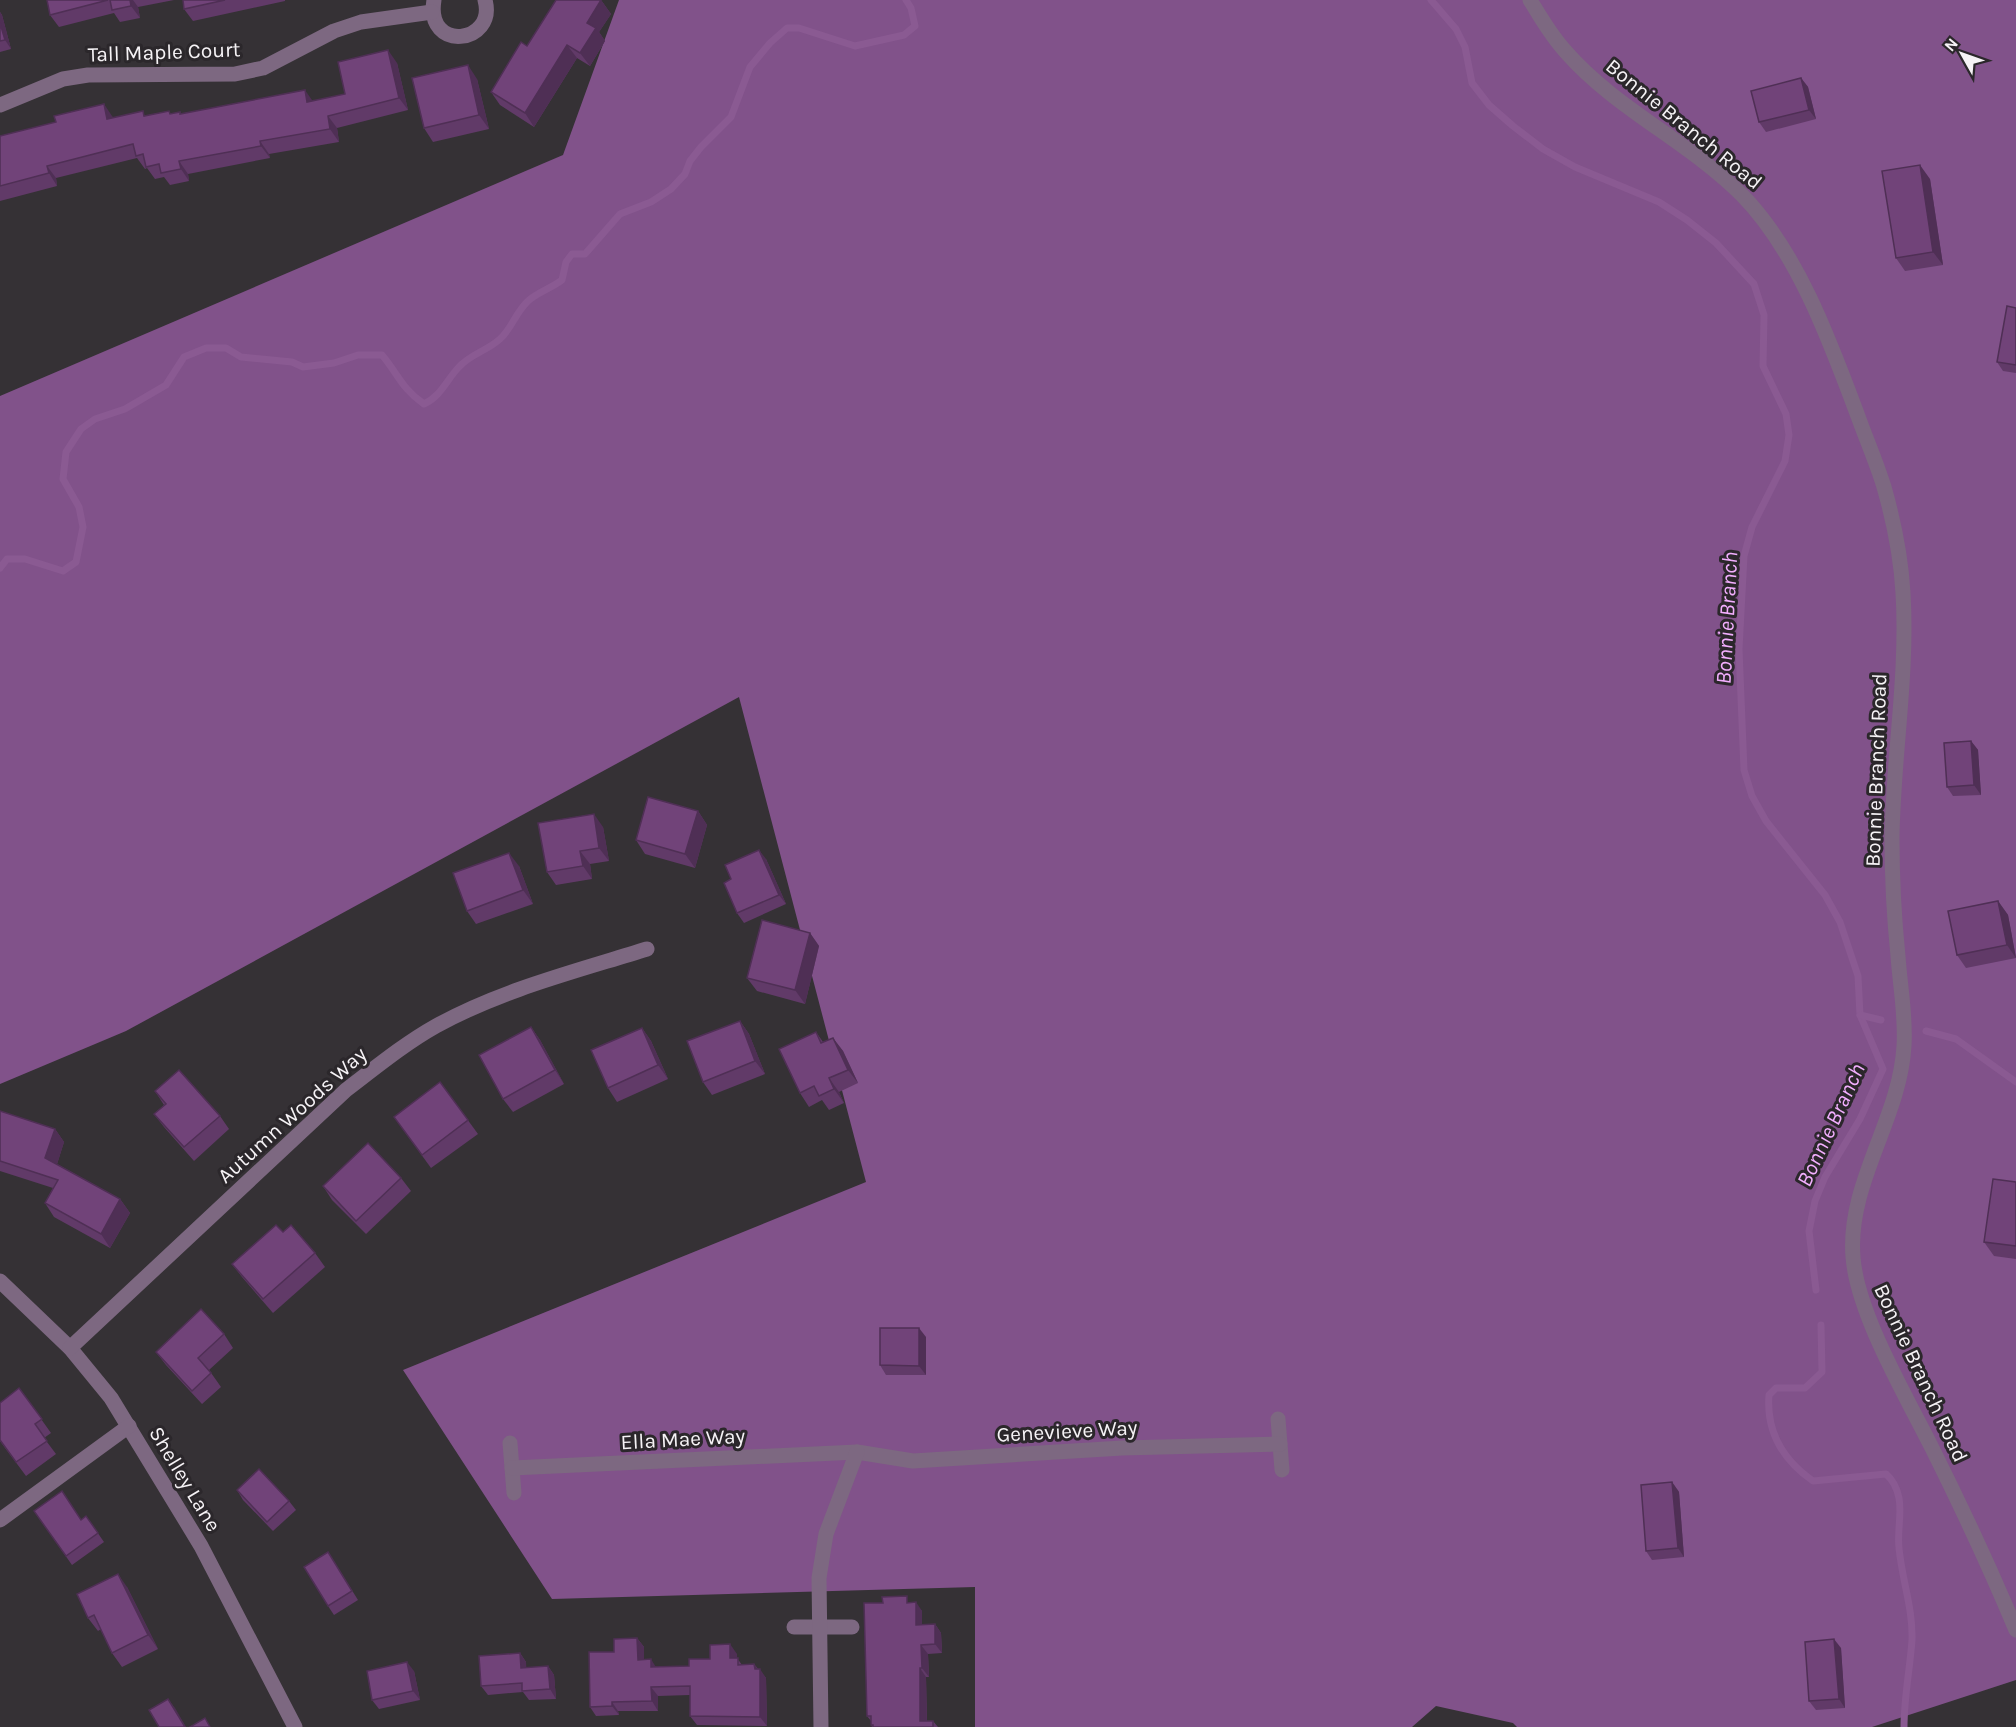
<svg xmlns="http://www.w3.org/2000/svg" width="2016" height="1727" font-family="Karla,sans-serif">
  <rect width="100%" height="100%" fill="#353135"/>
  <polygon fill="#81528a" points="619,0 2016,0 2016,1680 1872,1727 1517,1727 1513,1723 1436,1706 1412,1727 975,1727 975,1587 552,1599 403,1370 866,1182 739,697 126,1031 0,1084 0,396 563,155"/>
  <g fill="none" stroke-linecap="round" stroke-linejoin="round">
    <g stroke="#8a5a92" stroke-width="7">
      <polyline points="1431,0 1456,29 1465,47 1472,83 1489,105 1513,126 1543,149 1575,167 1659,202 1687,220 1716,243 1754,284 1764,315 1763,366 1786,414 1789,435 1785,461 1752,527 1744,556 1739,649 1744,770 1752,796 1766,821 1825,895 1840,922 1858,976 1860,1015 1883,1069 1860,1119 1825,1177 1815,1201 1809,1231 1816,1290"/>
      <path d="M0,568L7,559H25L63,571L76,562L83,527L79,507L63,479L66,452L81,429L95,419L125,409L166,385L184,357L206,348H226L241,357L292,362L303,367L334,363L358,355H382C398,374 402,389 424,404C441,396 446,381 458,368C470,354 487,351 500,339C512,328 515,314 527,302C535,293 552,288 562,280L566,262L572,254H585L620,214L651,202L671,189L685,174L690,161L701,147L731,117L750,67L770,43L787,28H799L855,46L904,35L915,26L911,8L906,0"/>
      <polyline points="1860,1015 1881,1020"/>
      <polyline points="1926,1031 1956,1039 2016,1082"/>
      <path d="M1821,1325L1822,1372L1805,1388H1776L1769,1395C1766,1433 1783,1460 1813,1481L1886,1474C1893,1480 1897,1488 1899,1498C1902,1514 1897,1532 1899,1548C1902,1580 1913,1608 1912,1640C1910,1669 1904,1697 1904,1727"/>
    </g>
    <g stroke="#7d6881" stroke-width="15">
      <path d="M434,0C425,53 497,44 485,0"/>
      <path d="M1530,0C1541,18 1551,36 1566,52C1616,109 1688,141 1742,195C1798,252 1831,344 1859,419C1867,441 1877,464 1884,487C1894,522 1901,557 1903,593C1908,675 1893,757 1892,838C1892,877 1894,917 1898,956C1900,986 1906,1016 1904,1046C1900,1119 1847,1183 1853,1257C1857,1313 1906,1396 1932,1448C1962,1508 1990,1568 2016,1630"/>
      <polyline points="0,105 63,79 88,75 235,74 263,68 334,31 361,22 432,12"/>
      <polyline points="0,1281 70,1348 111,1398 201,1546 295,1727"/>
      <path d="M70,1348L346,1090C375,1068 404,1044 436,1026C501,990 577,971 647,949"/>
      <polyline points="1278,1419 1282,1470"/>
      <polyline points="510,1443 514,1493"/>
      <polyline points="512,1468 857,1452 913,1461 1122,1448 1280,1444"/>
      <polyline points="0,1520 129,1426"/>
      <polyline points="794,1627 852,1627"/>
      <polyline points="821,1727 819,1578 826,1534 857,1452"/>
    </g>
  </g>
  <g fill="#613a68">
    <polygon points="47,0 174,0 138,7 140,18 120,22 114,13 59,27 50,15"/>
    <polygon points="183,0 285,0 285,1 193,21 184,9"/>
    <polygon points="601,0 611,14 599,32 605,41 590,66 577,58 534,127 500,105 491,92 527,46"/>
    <polygon points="0,12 2,15 11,49 0,52"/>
    <polygon points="397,63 408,110 337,128 339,142 269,154 270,158 188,174 189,181 170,185 164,177 155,179 147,168 145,169 137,158 56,178 57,186 0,201 0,136 112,116 113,118 146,116 171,114 180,112 181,114 313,101 345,94"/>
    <polygon points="1801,78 1808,87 1816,119 1766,132 1759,122"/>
    <polygon points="477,79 489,129 433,142 424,128"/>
    <polygon points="1930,179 1943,265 1905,271 1896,258"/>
    <polygon points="2016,308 2016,373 2003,371 1997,362"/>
    <polygon points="1971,741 1978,750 1981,795 1953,796 1947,787"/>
    <polygon points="698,811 707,825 695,868 645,854 636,840"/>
    <polygon points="603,827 609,861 590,864 592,879 556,885 547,872"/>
    <polygon points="766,859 786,904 744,923 737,913 731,879"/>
    <polygon points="519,866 533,904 476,924 467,911"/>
    <polygon points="1998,901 2008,915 2016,958 1966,968 1957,955"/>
    <polygon points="810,933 819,946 805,1004 757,991 747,978"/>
    <polygon points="740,1021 749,1034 765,1074 712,1095 703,1082"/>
    <polygon points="531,1027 540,1040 564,1084 513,1112 503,1099"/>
    <polygon points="642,1028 651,1041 668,1079 617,1102 608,1088"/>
    <polygon points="816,1032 823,1042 833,1038 843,1051 858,1083 839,1092 844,1103 829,1110 822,1100 809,1107 800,1093"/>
    <polygon points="440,1082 478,1134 431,1168 394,1117"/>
    <polygon points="155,1091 220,1116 229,1129 194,1161 164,1127 154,1114 164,1105"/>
    <polygon points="0,1111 55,1129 64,1142 57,1164 120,1199 130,1213 110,1248 54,1217 45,1203 53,1188 0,1171"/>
    <polygon points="401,1178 411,1191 366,1234 332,1200 323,1186"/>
    <polygon points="2016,1182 2016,1259 1994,1256 1984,1242"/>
    <polygon points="283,1232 315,1253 325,1267 273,1313 242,1277 232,1264"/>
    <polygon points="224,1334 233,1348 209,1370 221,1387 202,1404 166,1365 156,1352"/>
    <polygon points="926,1337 926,1375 886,1375 880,1365"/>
    <polygon points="19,1388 51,1433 44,1438 56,1454 26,1476 0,1441 0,1403"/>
    <polygon points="1672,1482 1679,1492 1684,1557 1652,1560 1646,1551"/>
    <polygon points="237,1490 289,1501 296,1510 273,1531 243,1500"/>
    <polygon points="34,1511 81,1520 86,1516 104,1542 72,1565"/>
    <polygon points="328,1552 358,1600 334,1615 328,1606"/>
    <polygon points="127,1587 158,1649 122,1667 112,1653 101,1629 98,1631 88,1618"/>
    <polygon points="912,1602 922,1611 922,1624 935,1624 941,1633 942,1653 928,1654 929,1677 926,1677 927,1721 933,1721 938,1727 872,1727 871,1725 871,1721 867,1716"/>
    <polygon points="637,1638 644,1647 644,1660 656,1667 689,1666 710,1659 737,1654 737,1658 742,1665 754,1664 766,1678 767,1726 697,1725 690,1716 690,1695 658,1696 658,1711 618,1711 619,1715 596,1716 590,1707 614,1652"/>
    <polygon points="1841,1648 1845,1708 1816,1710 1809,1701"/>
    <polygon points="520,1653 526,1662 526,1668 548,1666 554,1675 556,1699 529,1700 523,1692 488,1695 481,1686"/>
    <polygon points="414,1671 420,1700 379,1709 372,1700"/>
  </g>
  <g fill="#4f2f55">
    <polygon points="130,0 133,0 138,7 140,18 131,6"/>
    <polygon points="601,0 611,14 599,32 605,41 590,66 580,53 587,23"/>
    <polygon points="0,12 2,15 11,49 5,40 0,23"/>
    <polygon points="567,45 577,58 534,127 525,113"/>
    <polygon points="388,50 397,63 408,110 399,98"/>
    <polygon points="468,65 477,79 489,129 479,115"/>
    <polygon points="1801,78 1808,87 1816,119 1809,110"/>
    <polygon points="305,90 314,103 307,102"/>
    <polygon points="104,104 112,116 116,131 107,119"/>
    <polygon points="328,116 337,128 339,142 330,129"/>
    <polygon points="260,141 269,154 270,158 261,146"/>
    <polygon points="179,161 188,174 189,181 181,169"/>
    <polygon points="1920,165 1930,179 1943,265 1933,252"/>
    <polygon points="47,166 56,178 57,186 49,173"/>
    <polygon points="1971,741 1978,750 1981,795 1974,785"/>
    <polygon points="698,811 707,825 695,868 685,854"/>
    <polygon points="594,814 603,827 609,861 599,848"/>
    <polygon points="759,850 766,859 786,904 779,895"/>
    <polygon points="580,851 590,864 592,879 583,866"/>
    <polygon points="509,853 519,866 533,904 523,890"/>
    <polygon points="1998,901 2008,915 2016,958 2007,945"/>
    <polygon points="810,933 819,946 805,1004 795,990"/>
    <polygon points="740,1021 749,1034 765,1074 755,1061"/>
    <polygon points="531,1027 540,1040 564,1084 555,1070"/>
    <polygon points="642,1028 651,1041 668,1079 658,1065"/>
    <polygon points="833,1038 843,1051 858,1083 848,1070"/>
    <polygon points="829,1078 839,1092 844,1103 834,1089"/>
    <polygon points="55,1129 64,1142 55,1171 45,1158"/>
    <polygon points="120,1199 130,1213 110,1248 101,1234"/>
    <polygon points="919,1328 926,1337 926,1375 919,1366"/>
    <polygon points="1672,1482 1679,1492 1684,1557 1678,1548"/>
    <polygon points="118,1574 127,1587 158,1649 148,1635"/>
    <polygon points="916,1602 922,1611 922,1634 916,1625"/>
    <polygon points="935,1624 941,1633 942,1653 935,1644"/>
    <polygon points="637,1638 644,1647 644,1669 638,1660"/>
    <polygon points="1834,1639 1841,1648 1845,1708 1839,1699"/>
    <polygon points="730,1644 737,1654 737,1667 730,1658"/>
    <polygon points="921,1645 928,1654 929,1677 922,1668"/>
    <polygon points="520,1653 526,1662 527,1678 521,1668"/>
    <polygon points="651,1659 657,1669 651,1667"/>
    <polygon points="407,1662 414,1671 420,1700 413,1691"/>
    <polygon points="754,1664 760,1672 760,1669 766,1678 767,1726 760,1717"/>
    <polygon points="548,1666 554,1675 556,1699 550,1689"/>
    <polygon points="920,1668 926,1677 927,1727 920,1721"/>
    <polygon points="651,1687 658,1696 658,1711 652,1701"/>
    <polygon points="168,1699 175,1708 186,1727 185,1727"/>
    <polygon points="612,1702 618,1711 619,1715 612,1706"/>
  </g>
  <g fill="#714379" stroke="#4f2f55" stroke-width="1.5">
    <polygon points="47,0 108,0 50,15"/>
    <polygon points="110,0 130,0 131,6 112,10"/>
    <polygon points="183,0 225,0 184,9"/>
    <polygon points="556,0 601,0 587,23 596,28 580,53 567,45 525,113 491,92 521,42 527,46"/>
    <polygon points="0,23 5,40 0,41"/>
    <polygon points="388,50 399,98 328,116 330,129 260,141 261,146 179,161 181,169 161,173 159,164 146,167 143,154 136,156 133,144 47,166 49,173 0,186 0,136 56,122 54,116 104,104 107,119 143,111 144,116 169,111 170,114 180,112 180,114 305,90 307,102 345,94 338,62"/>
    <polygon points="468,65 479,115 424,128 412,78"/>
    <polygon points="1801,78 1809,110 1759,122 1751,91"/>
    <polygon points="1920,165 1933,252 1896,258 1882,171"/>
    <polygon points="2007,306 2016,308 2016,365 1997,362"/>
    <polygon points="1971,741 1974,785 1947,787 1944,743"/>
    <polygon points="648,797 698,811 685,854 636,840"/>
    <polygon points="594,814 599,848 580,851 583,866 547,872 538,823"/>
    <polygon points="759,850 779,895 737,913 724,883 731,879 725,865"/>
    <polygon points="509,853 523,890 467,911 453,873"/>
    <polygon points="1998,901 2007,945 1957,955 1948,911"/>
    <polygon points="762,920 810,933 795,990 747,978"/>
    <polygon points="740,1021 755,1061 703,1082 687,1041"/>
    <polygon points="531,1027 555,1070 503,1099 479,1055"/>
    <polygon points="642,1028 658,1065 608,1088 591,1050"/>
    <polygon points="816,1032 821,1043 833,1038 848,1070 829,1078 834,1089 819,1096 814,1086 800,1093 779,1049"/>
    <polygon points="179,1070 220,1116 184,1147 154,1114 166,1104 155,1091"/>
    <polygon points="440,1082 468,1120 422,1155 394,1117"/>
    <polygon points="0,1111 55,1129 45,1158 120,1199 101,1234 45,1203 58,1180 0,1161"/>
    <polygon points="368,1143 401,1178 356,1221 323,1186"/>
    <polygon points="1993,1179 2016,1182 2016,1246 1984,1242"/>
    <polygon points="276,1225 283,1232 291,1225 315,1253 263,1299 232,1264"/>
    <polygon points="201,1309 224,1334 198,1358 211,1373 192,1391 156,1352"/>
    <polygon points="880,1328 919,1328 919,1366 880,1365"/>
    <polygon points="19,1388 42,1419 35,1424 47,1441 16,1462 0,1440 0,1403"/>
    <polygon points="259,1469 289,1501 267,1522 237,1490"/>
    <polygon points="1672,1482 1678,1548 1646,1551 1641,1485"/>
    <polygon points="62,1491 81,1520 86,1516 98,1533 66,1556 34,1511"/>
    <polygon points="328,1552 352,1591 328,1606 304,1567"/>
    <polygon points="118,1574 148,1635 112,1653 94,1615 88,1618 77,1594"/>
    <polygon points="907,1596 907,1603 916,1602 916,1625 935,1624 935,1644 921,1645 922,1668 920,1668 920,1721 933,1721 933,1727 873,1727 873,1725 871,1725 871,1716 867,1716 864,1603 883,1603 882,1597"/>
    <polygon points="637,1638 638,1660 651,1659 651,1667 689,1666 689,1659 710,1659 710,1645 730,1644 730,1658 738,1658 738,1665 754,1664 755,1669 760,1669 760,1717 690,1716 690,1686 651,1687 652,1701 612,1702 612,1706 590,1707 589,1652 614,1652 614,1639"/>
    <polygon points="1834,1639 1839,1699 1809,1701 1805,1642"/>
    <polygon points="520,1653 521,1668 548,1666 550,1689 522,1691 522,1683 481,1686 479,1656"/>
    <polygon points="407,1662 413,1691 372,1700 367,1671"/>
    <polygon points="168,1699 185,1727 159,1727 149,1710"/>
    <polygon points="205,1718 210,1727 190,1727"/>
  </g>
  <g text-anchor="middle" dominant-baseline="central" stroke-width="6" stroke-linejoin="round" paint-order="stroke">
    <g font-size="21" fill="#f6f3f6" stroke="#2b272b">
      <text transform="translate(164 52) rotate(-2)">Tall Maple Court</text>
      <text transform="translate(1684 124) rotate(39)">Bonnie Branch Road</text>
      <text transform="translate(1876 770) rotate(-88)">Bonnie Branch Road</text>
      <text transform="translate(292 1115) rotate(-42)">Autumn Woods Way</text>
      <text transform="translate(1921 1373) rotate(65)">Bonnie Branch Road</text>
      <text transform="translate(1067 1431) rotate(-3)">Genevieve Way</text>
      <text transform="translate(683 1439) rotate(-3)">Ella Mae Way</text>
      <text transform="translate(185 1479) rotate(59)">Shelley Lane</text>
    </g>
    <g font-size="22" font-style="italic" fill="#f2aefe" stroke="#2b272b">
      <text transform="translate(1727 618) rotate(-87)">Bonnie Branch</text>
      <text transform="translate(1831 1125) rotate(-65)">Bonnie Branch</text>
    </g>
  </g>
  <g transform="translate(1962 54) rotate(310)" stroke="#2b272b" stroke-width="4.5" paint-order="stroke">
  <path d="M0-4.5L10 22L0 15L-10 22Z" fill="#f6f3f6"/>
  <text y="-9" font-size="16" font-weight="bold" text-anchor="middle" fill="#f6f3f6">N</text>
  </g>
</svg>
